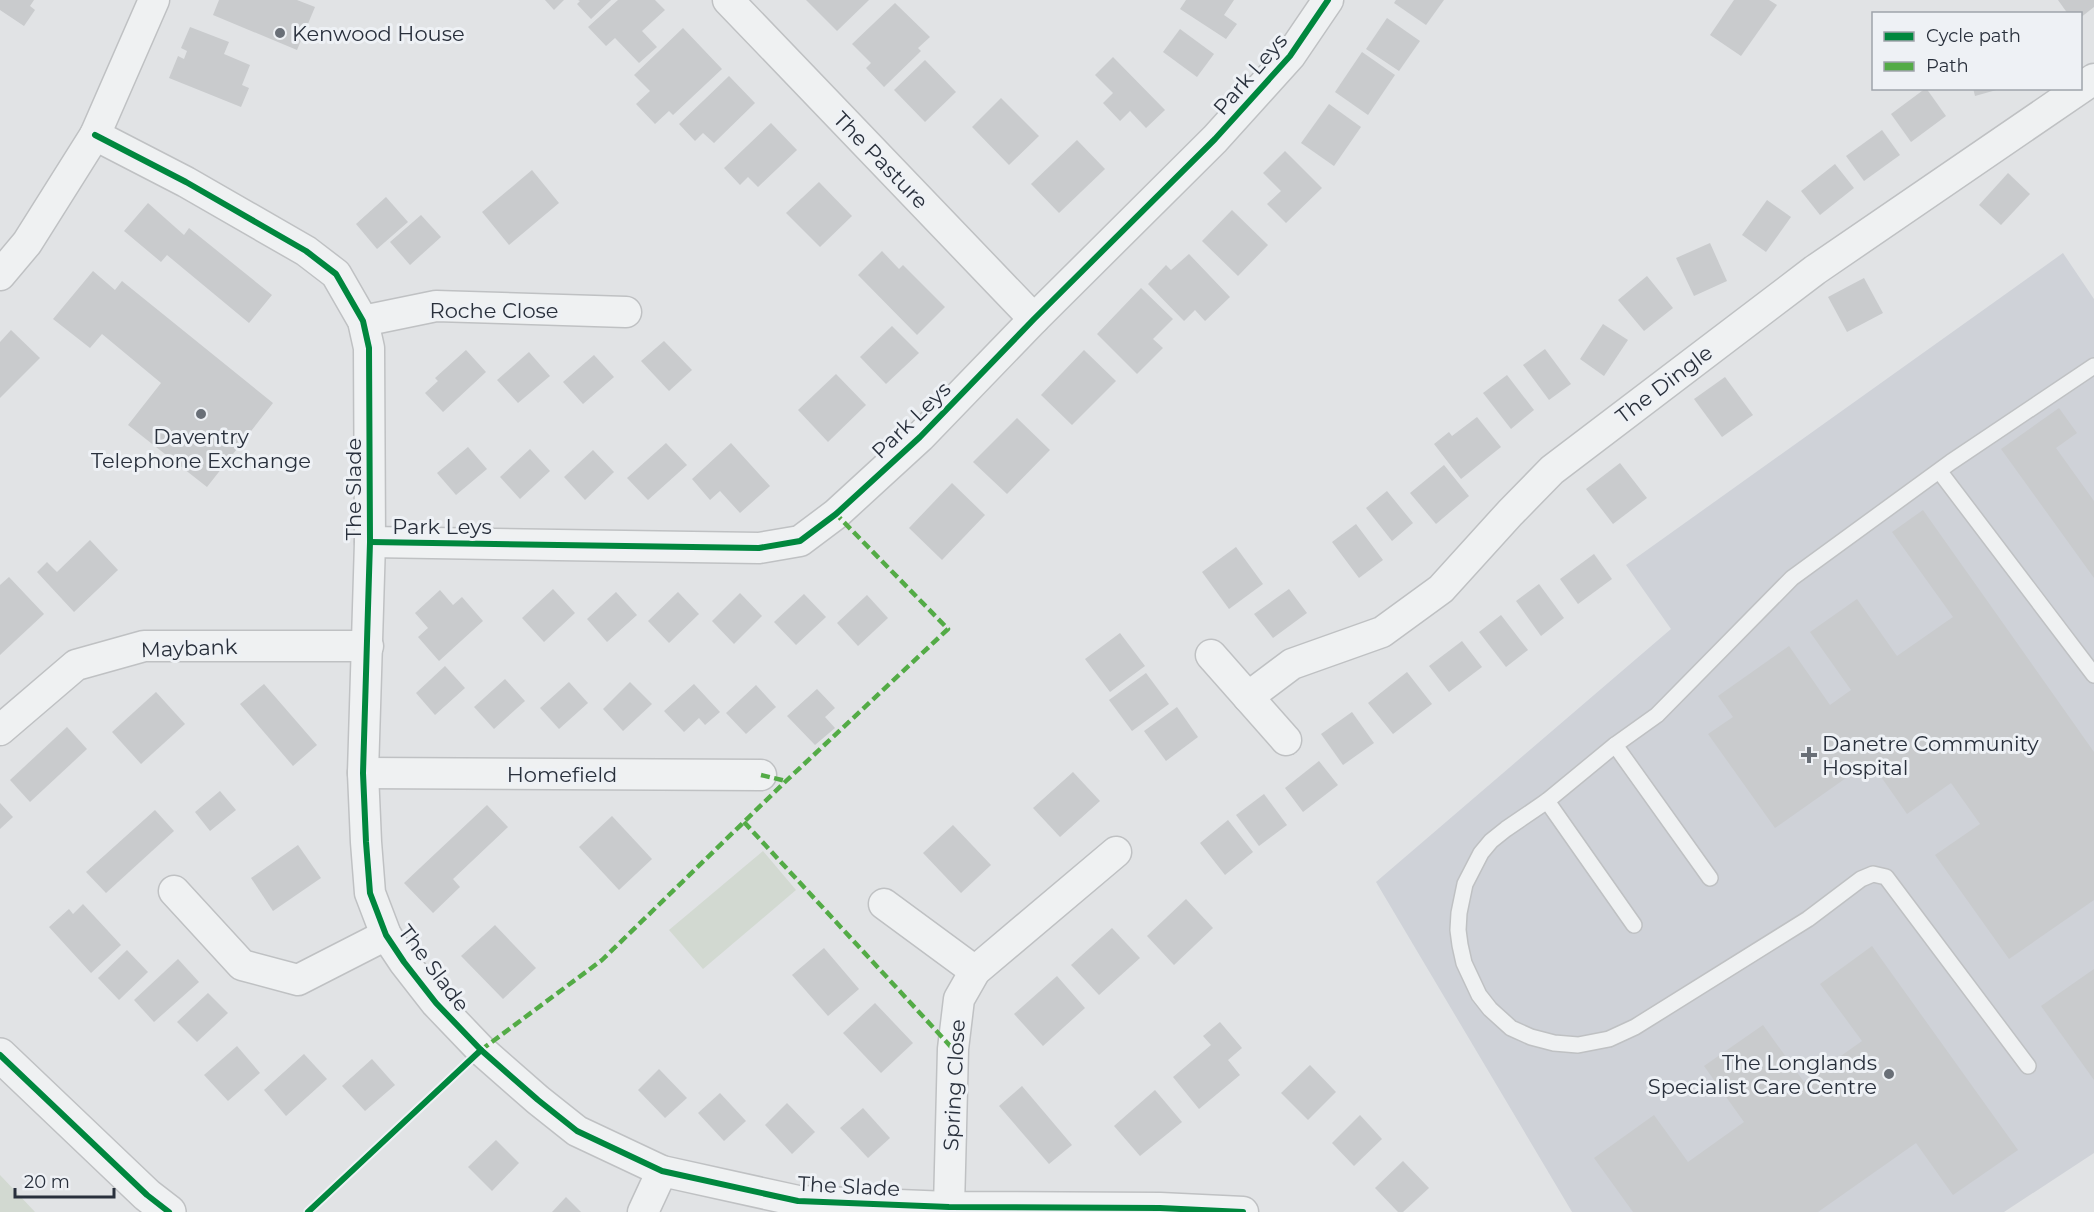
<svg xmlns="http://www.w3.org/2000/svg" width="2094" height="1212" font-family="Montserrat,sans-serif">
  <rect width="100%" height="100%" fill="#e1e3e5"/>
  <polygon fill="#cfd2d8" points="2063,253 2094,299 2094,1153 2004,1212 1572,1212 1376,882 1671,629 1626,565"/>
  <g fill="#d2d9d1">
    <polygon points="763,851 796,890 703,969 669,930"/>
    <polygon points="0,1175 35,1212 0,1212"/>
  </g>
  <g fill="#c9cbcd">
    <polygon points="0,0 34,0 30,6 35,10 24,26 0,10"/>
    <polygon points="219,0 297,0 315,7 297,50 213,15"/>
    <polygon points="545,0 564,0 554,10"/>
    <polygon points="578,0 611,0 591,19 577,4 580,1"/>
    <polygon points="618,0 655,0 665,10 642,31 657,47 639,63 615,38 606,46 588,27"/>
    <polygon points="806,0 869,0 837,31"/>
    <polygon points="1186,0 1234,0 1224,15 1237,24 1226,39 1180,9"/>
    <polygon points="1396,0 1444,0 1426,25 1394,3"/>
    <polygon points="1734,0 1769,0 1777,5 1741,56 1710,35"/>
    <polygon points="2058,0 2094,0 2094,7 2080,18 2080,14 2068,14"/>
    <polygon points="895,3 930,37 918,48 921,51 884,87 866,68 871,63 852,44"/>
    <polygon points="1387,18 1420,41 1399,71 1366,49"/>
    <polygon points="190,27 229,42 224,54 250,65 242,85 249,88 241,107 169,78 178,56 184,59 187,51 181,48"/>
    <polygon points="683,28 722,69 673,115 669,111 655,124 636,104 650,91 634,75"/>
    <polygon points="1180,29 1214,54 1197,77 1163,52"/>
    <polygon points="1362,52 1395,75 1368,115 1335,92"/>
    <polygon points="1113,57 1165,110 1146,128 1130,111 1120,121 1103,103 1113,93 1095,75"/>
    <polygon points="925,60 956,92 925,122 894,90"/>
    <polygon points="729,76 755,103 714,143 703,133 695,141 679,124"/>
    <polygon points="1926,88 1946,116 1911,142 1891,114"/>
    <polygon points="1973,88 2000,88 2000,89 1975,96"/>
    <polygon points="1001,98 1039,136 1009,165 972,127"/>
    <polygon points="1329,104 1361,127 1334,166 1301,143"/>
    <polygon points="771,123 797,150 758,187 748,177 740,185 724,168"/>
    <polygon points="1882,130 1900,155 1864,181 1846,156"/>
    <polygon points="1077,140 1105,169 1059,213 1031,184"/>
    <polygon points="1285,151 1322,188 1286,223 1267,204 1281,191 1263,173"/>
    <polygon points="1835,164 1854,188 1820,215 1801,191"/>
    <polygon points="532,170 559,203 509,245 482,212"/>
    <polygon points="2008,173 2030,194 2001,225 1979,205"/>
    <polygon points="819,182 852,216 820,247 786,213"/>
    <polygon points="386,197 408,222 377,249 356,224"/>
    <polygon points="1767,200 1791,217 1766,252 1742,235"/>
    <polygon points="148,203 184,235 189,228 272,295 249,323 167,255 161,262 124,231"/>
    <polygon points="1232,210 1268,245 1238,276 1202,241"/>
    <polygon points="421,215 441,237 410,265 390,242"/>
    <polygon points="1710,243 1727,281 1694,296 1676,258"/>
    <polygon points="882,251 899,269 903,265 945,307 917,335 858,275"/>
    <polygon points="1189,254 1230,297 1205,321 1195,310 1184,321 1148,284 1166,265 1171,270"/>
    <polygon points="93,271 115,290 122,281 273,403 207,487 128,425 161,383 102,334 90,348 53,319"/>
    <polygon points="1647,276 1673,308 1644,331 1618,300"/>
    <polygon points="1864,278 1883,313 1847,332 1828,297"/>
    <polygon points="1141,288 1173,319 1153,339 1163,348 1137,374 1097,334"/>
    <polygon points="1603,324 1628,340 1604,376 1580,359"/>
    <polygon points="892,326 919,353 886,384 860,357"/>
    <polygon points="11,330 40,358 0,398 0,342"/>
    <polygon points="664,341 692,370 669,391 641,361"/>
    <polygon points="1545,349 1571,384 1549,400 1523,365"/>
    <polygon points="466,350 486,372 443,412 425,393 438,381 435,378"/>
    <polygon points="1084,350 1116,381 1072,425 1041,395"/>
    <polygon points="529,352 550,376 518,403 497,380"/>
    <polygon points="594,355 614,377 583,404 563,382"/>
    <polygon points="836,374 866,405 828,442 798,410"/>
    <polygon points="1507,375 1534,410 1511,429 1483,393"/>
    <polygon points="1725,377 1753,415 1722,437 1694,399"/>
    <polygon points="2059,408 2077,433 2056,448 2094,501 2094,578 2001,449"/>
    <polygon points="1477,417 1501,447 1461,479 1434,444 1449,432 1452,436"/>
    <polygon points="1017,418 1050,450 1007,494 973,462"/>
    <polygon points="666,443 687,465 648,500 627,478"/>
    <polygon points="731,443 770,486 740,513 720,491 710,500 692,479"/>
    <polygon points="468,447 487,469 456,495 437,473"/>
    <polygon points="530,449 550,471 520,499 500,477"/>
    <polygon points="593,450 614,472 585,500 564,477"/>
    <polygon points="1620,463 1647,498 1613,524 1586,489"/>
    <polygon points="1444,465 1469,496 1436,524 1410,493"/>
    <polygon points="952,483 985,515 942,560 909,528"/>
    <polygon points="1387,491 1413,523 1392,541 1366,508"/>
    <polygon points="1923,510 2094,752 2094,900 2009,959 1935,855 1980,824 1951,783 1907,814 1870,761 1775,828 1708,734 1733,717 1718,696 1789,646 1830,705 1851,690 1810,632 1857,599 1897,656 1953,617 1892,532"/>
    <polygon points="1356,524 1383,560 1359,578 1332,542"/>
    <polygon points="90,540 118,570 74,612 37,572 47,562 57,572"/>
    <polygon points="1236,547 1263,584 1229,609 1202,572"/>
    <polygon points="1594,554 1612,579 1578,604 1560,579"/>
    <polygon points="9,577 44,614 0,655 0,585"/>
    <polygon points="1539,584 1564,618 1541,636 1516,601"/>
    <polygon points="553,589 575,613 544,642 522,618"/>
    <polygon points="1289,589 1307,613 1273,638 1254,614"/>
    <polygon points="440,590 453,605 462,597 483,621 439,661 418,637 428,628 415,613"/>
    <polygon points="616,592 637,615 607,642 587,619"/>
    <polygon points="678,592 699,614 669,643 648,621"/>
    <polygon points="740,593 762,616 734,644 712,621"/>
    <polygon points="804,594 826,617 796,645 774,622"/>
    <polygon points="867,595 888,618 858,646 837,623"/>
    <polygon points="1501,615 1528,650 1506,667 1479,632"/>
    <polygon points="1120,633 1145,666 1110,692 1085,659"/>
    <polygon points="1462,641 1482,667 1449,692 1429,666"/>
    <polygon points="445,666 465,688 435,715 416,693"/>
    <polygon points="1407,672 1432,704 1393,734 1368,703"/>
    <polygon points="1146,673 1169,704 1132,731 1109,700"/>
    <polygon points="505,679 525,701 494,729 474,707"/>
    <polygon points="569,682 588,703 559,729 540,708"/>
    <polygon points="630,682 652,704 623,731 603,709"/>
    <polygon points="264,684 317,745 293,766 240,704"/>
    <polygon points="694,684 720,712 705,725 699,718 684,732 664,711"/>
    <polygon points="756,685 776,707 746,734 726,713"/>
    <polygon points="817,689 835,708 825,717 835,728 815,745 787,716"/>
    <polygon points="156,692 185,724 141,764 112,732"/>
    <polygon points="1177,707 1198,737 1166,761 1144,731"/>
    <polygon points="1352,712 1374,743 1343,765 1321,734"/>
    <polygon points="67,727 87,749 30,802 10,780"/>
    <polygon points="1319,761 1338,785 1303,812 1285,788"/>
    <polygon points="1073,772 1100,801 1060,837 1033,808"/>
    <polygon points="220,791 236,810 210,831 195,812"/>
    <polygon points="1264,794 1287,825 1259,846 1236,815"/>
    <polygon points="0,803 13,817 0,829"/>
    <polygon points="487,805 508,827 453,879 460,887 433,913 404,883"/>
    <polygon points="155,810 174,831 106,893 86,872"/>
    <polygon points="612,816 652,859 619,890 579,847"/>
    <polygon points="1228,820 1253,852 1225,875 1200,843"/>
    <polygon points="953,825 991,865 961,893 923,853"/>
    <polygon points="298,845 321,878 273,911 251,878"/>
    <polygon points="1186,899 1213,928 1174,965 1147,936"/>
    <polygon points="83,904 121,945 91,973 49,927 69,909 73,914"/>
    <polygon points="495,925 536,968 503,999 461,956"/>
    <polygon points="1112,928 1140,958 1099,995 1071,965"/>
    <polygon points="1872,946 2018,1150 1953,1195 1916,1143 1818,1212 1633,1212 1594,1158 1654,1115 1688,1162 1744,1122 1704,1066 1763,1025 1804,1082 1862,1041 1820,984"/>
    <polygon points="824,948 859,989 828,1016 792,975"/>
    <polygon points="127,950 148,972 119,1000 98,978"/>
    <polygon points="178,959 199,982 154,1022 134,1000"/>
    <polygon points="2094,969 2094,1080 2041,1006"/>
    <polygon points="1057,976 1085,1008 1043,1046 1014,1014"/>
    <polygon points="208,993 228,1013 197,1042 177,1022"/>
    <polygon points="875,1003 913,1043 881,1073 843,1033"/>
    <polygon points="1220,1022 1242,1048 1228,1060 1240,1075 1199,1109 1173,1077 1211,1045 1203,1036"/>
    <polygon points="237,1046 260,1073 228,1101 204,1075"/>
    <polygon points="304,1054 327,1079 286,1116 264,1090"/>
    <polygon points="372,1059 395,1085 365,1111 342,1086"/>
    <polygon points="1310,1065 1336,1092 1308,1120 1281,1093"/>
    <polygon points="659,1069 687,1098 665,1118 638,1090"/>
    <polygon points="1022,1086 1072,1145 1049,1164 999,1106"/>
    <polygon points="1155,1090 1182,1122 1140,1156 1114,1126"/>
    <polygon points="720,1093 746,1121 724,1141 698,1113"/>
    <polygon points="787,1103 815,1132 792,1154 765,1125"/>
    <polygon points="863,1108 890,1138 868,1158 840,1128"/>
    <polygon points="1360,1115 1382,1139 1354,1166 1332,1143"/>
    <polygon points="496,1140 519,1163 492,1191 468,1167"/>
    <polygon points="1403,1161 1429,1188 1403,1212 1398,1212 1375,1188"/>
    <polygon points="566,1197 581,1212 552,1212"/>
  </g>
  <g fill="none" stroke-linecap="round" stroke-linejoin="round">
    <g stroke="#bfc1c3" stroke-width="18">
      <g id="service">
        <polyline points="1940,472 2094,675"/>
        <polyline points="1615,745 1710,878"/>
        <polyline points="1547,801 1634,925"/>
        <polyline points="2028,1066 1886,877 1873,874 1861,879 1808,919 1635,1027 1609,1039 1578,1045 1554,1043 1531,1037 1511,1028 1490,1009 1479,995 1464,963 1460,945 1458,930 1459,913 1465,884 1481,853 1491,841 1506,829 1547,801 1615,745 1657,715 1792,578 1951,462 2094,366"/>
      </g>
    </g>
    <g stroke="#bfc1c3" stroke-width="33">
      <g id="minor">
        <polyline points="728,0 1034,319"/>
        <polyline points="95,135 186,182 306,251 336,274 363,321 369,348 370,542 363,773 366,842 370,893 386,935 404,962 436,1003 481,1050 538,1100 577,1131 662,1171 798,1201 949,1207 1160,1208 1243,1212"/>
        <polyline points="0,275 27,243 95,135 154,0"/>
        <polyline points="363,321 436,306 626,312"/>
        <polyline points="370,542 759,548 800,541 836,514 920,437 1034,319 1215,139 1290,56 1328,0"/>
        <polyline points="1211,655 1286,740"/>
        <polyline points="1248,697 1292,664 1382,632 1441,589 1510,513 1552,470 1815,270 2094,79"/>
        <polyline points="0,730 76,665 144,646 368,646"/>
        <polyline points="363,773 761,775"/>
        <polyline points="174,891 242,965 298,980 386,935"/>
        <polyline points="884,904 975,971"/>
        <polyline points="949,1207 953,1049 959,999 975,971 1116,852"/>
        <polyline points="643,1212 662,1171"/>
      </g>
    </g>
    <g stroke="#bfc1c3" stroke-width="36">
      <polyline id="tertiary" points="0,1055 147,1195 169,1212"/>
    </g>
    <use href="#service" stroke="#eff1f2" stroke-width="15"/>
    <use href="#minor" stroke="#eff1f2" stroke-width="30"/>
    <use href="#tertiary" stroke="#eff1f2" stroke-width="33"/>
    <g stroke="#53ab46" stroke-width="4.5" stroke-dasharray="9 4.5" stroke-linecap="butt">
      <polyline points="761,775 786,781"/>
      <polyline points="744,822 953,1049"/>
      <polyline points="481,1050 602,960 786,781 948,629 836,514"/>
    </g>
    <g stroke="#eef1f5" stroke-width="10">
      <g id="cycleway">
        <polyline points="95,135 186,182 306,251 336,274 363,321 369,348 370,542 363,773 366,842 370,893 386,935 404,962 436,1003 481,1050 538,1100 577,1131 662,1171 798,1201 949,1207 1160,1208 1243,1212"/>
        <polyline points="370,542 759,548 800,541 836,514 920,437 1034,319 1215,139 1290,56 1328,0"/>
        <polyline points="0,1055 147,1195 169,1212"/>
        <polyline points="308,1212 481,1050"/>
      </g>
    </g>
    <use href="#cycleway" stroke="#00873e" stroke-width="6"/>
  </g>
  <g fill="#696f77" stroke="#eef1f5" stroke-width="2">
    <circle cx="280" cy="33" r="6"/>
    <circle cx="201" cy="414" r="6"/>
    <path d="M1806 746h6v6h6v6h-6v6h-6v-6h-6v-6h6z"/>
    <circle cx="1889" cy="1074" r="6"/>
  </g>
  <g text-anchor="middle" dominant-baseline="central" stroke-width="6" stroke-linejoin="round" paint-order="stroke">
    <g font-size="21" fill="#29303c" stroke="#eef1f5" text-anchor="start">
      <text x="292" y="33">Kenwood House</text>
      <text x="201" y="436" text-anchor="middle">Daventry<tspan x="201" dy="24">Telephone Exchange</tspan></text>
      <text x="1822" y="743">Danetre Community<tspan x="1822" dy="24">Hospital</tspan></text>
      <text x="1877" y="1062" text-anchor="end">The Longlands<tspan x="1877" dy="24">Specialist Care Centre</tspan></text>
    </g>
    <g font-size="21" fill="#29303c" stroke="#eef1f5">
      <text transform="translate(1250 74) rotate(-49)">Park Leys</text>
      <text transform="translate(881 160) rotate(46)">The Pasture</text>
      <text x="494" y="310">Roche Close</text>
      <text transform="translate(1664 384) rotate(-37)">The Dingle</text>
      <text transform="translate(911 420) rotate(-44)">Park Leys</text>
      <text transform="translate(353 489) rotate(-90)">The Slade</text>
      <text x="442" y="526">Park Leys</text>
      <text transform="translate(189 648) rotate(-2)">Maybank</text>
      <text x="562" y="774">Homefield</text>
      <text transform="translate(434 968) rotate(53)">The Slade</text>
      <text transform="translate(954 1085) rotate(-87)">Spring Close</text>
      <text transform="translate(849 1186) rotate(3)">The Slade</text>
    </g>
  </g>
  <rect x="1872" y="12" width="210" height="78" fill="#eef1f5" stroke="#9fa4ab" stroke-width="1.5"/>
  <rect x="1884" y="32" width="30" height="9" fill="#00873e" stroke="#9fa4ab" stroke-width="1.5"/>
  <text x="1926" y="42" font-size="18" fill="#29303c">Cycle path</text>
  <rect x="1884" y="62" width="30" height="9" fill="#53ab46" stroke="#9fa4ab" stroke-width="1.5"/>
  <text x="1926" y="72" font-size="18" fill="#29303c">Path</text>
  <path d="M15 1188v9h99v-9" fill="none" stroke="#29303c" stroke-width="3"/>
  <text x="24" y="1188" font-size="18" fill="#29303c" stroke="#eef1f5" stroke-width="4.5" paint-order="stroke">20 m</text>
</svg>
